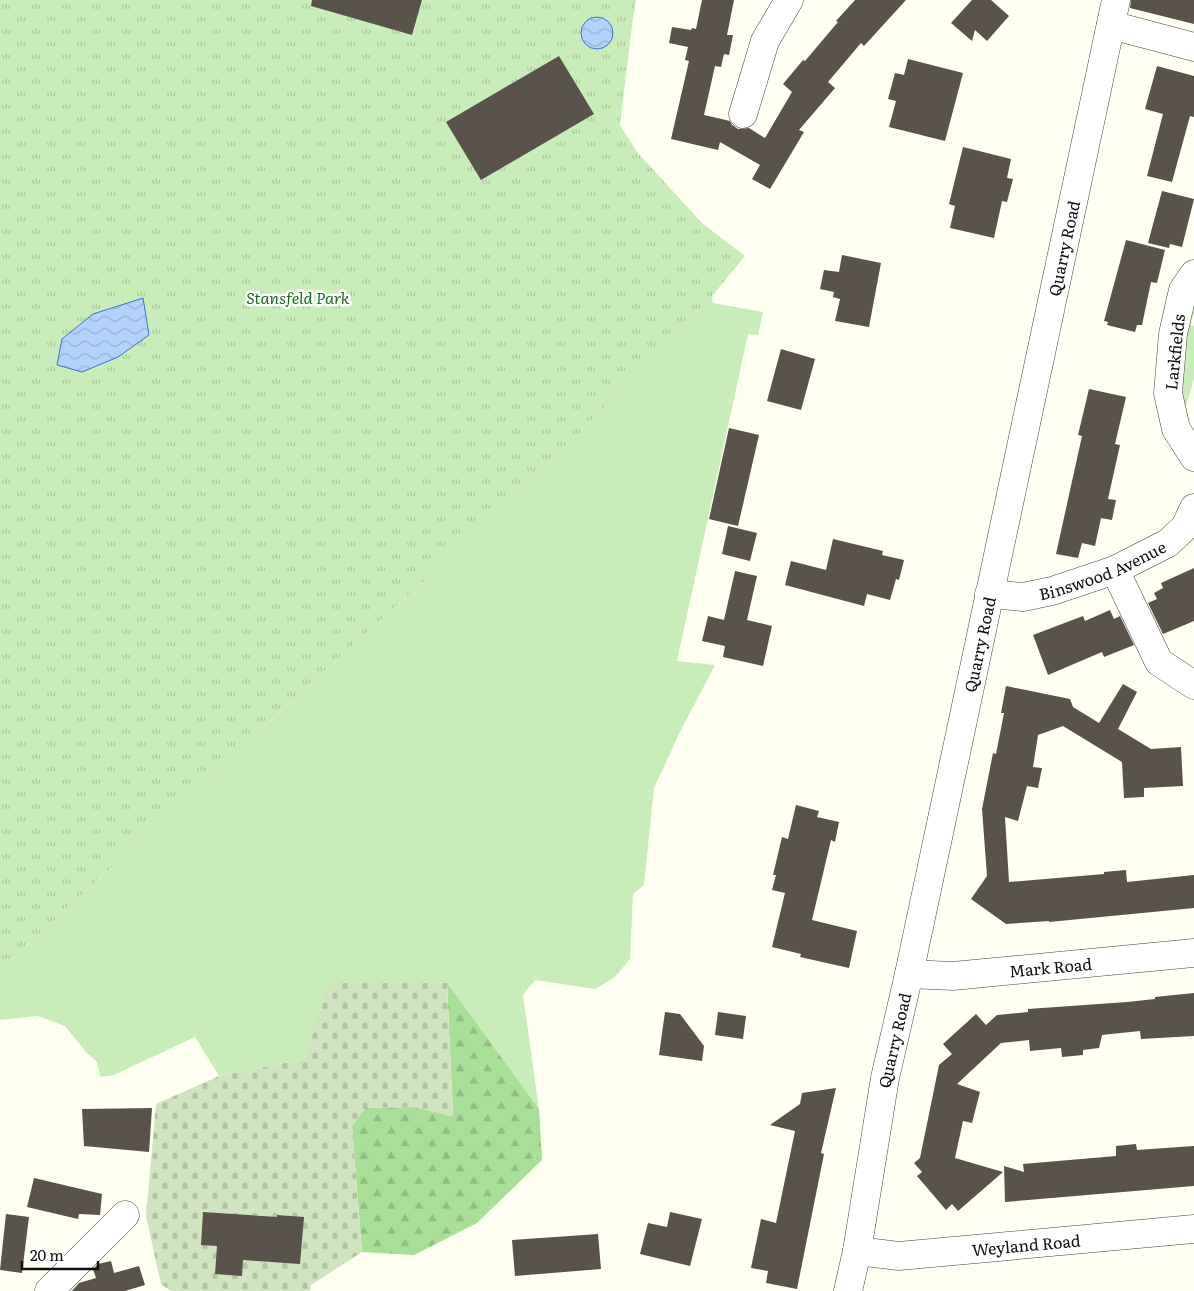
<svg xmlns="http://www.w3.org/2000/svg" width="1194" height="1291" font-family="Literata,serif">
  <defs>
    <pattern id="forest-firs" width="22" height="20" patternUnits="userSpaceOnUse" patternTransform="scale(1.25)"><rect width="22" height="20" fill="#a8df96"/><path d="M5 1l3.5 6h-7zM16 11l3.5 6h-7z" fill="#8fbe80"/></pattern>
    <pattern id="cemetery-stones" width="16" height="16" patternUnits="userSpaceOnUse" patternTransform="scale(1.25)"><rect width="16" height="16" fill="#d1e4c0"/><path d="M2 7V4a2 2 0 0 1 4 0v3zM10 15v-3a2 2 0 0 1 4 0v3z" fill="#b2c2a4"/></pattern>
    <pattern id="park-tufts" width="24" height="20" patternUnits="userSpaceOnUse" patternTransform="scale(1.25)"><rect width="24" height="20" fill="#c9edb8"/><path d="M3 7l-1-3M5 7V3M7 7l1-3M15 17l-1-3M17 17v-4M19 17l1-3" fill="none" stroke="#abca9d"/></pattern>
    <pattern id="water-waves" width="16" height="10" patternUnits="userSpaceOnUse" patternTransform="scale(1.25)"><rect width="16" height="10" fill="#b2d1fb"/><path d="M0 5q4-4 8 0t8 0" fill="none" stroke="#98b2d6"/></pattern>
  </defs>
  <rect width="100%" height="100%" fill="#fffff2"/>
  <g fill="#c9edb8">
    <polygon points="712,296 713,303 763,312 758,335 748,334 677,661 715,665 680,732 654,788 644,885 633,894 630,959 615,977 595,989 535,980 523,995 539,1109 447,984 330,983 304,1059 219,1076 195,1037 114,1075 100,1077 97,1062 85,1051 65,1026 37,1016 0,1020 0,970 376,624 508,506"/>
    <polygon points="1194,302 1194,313 1190,325 1194,326 1194,379 1184,413 1181,401 1186,326"/>
  </g>
  <polygon fill="url(#forest-firs)" points="447,983 539,1109 542,1160 477,1223 414,1255 362,1252 352,1126 365,1108 414,1107 453,1116"/>
  <polygon fill="url(#cemetery-stones)" points="329,983 447,983 453,1117 414,1107 365,1108 352,1126 362,1252 311,1285 310,1291 171,1291 161,1284 146,1216 156,1104 219,1076 304,1059"/>
  <polygon fill="url(#park-tufts)" points="0,0 636,0 633,18 620,125 637,152 702,223 745,256 712,296 508,506 376,624 0,970"/>
  <g fill="url(#water-waves)" stroke="#3375d8">
    <circle cx="597" cy="33" r="16"/>
    <polygon points="143,298 149,335 118,357 82,372 57,365 62,339 93,314"/>
  </g>
  <g fill="#59534b">
    <polygon points="312,0 422,0 412,35 311,6"/>
    <polygon points="702,0 734,0 727,35 733,35 729,55 724,54 721,67 715,66 704,115 730,121 732,125 738,129 749,128 765,138 792,92 783,84 803,60 805,61 838,22 836,21 855,0 906,0 864,46 861,43 828,82 835,88 799,130 804,132 770,189 752,179 760,165 720,142 718,150 671,139 689,61 685,60 688,47 669,43 672,27 691,30 692,28 696,29"/>
    <polygon points="972,0 991,0 1009,16 987,41 975,30 972,41 951,23"/>
    <polygon points="1131,0 1194,0 1194,24 1130,8"/>
    <polygon points="559,56 594,114 481,180 446,122"/>
    <polygon points="908,59 963,73 945,141 889,127 896,101 888,99 895,73 904,75"/>
    <polygon points="1157,66 1194,76 1194,117 1190,116 1172,182 1147,176 1163,114 1145,109"/>
    <polygon points="963,147 1011,159 1007,178 1013,179 1007,202 1002,201 994,238 950,228 955,206 949,204"/>
    <polygon points="1162,191 1194,199 1182,247 1170,244 1169,248 1148,243"/>
    <polygon points="1126,240 1165,250 1157,283 1151,282 1142,325 1137,325 1135,332 1107,325 1108,322 1104,321"/>
    <polygon points="842,255 881,263 869,327 835,321 840,299 833,297 834,292 820,289 824,270 839,272"/>
    <polygon points="781,349 815,359 801,410 767,401"/>
    <polygon points="1089,389 1126,397 1115,444 1120,445 1108,499 1116,500 1112,520 1101,518 1095,546 1082,543 1078,558 1056,554 1082,436 1078,435"/>
    <polygon points="729,428 759,435 738,526 709,519"/>
    <polygon points="728,526 757,533 750,561 722,554"/>
    <polygon points="833,539 883,551 882,555 904,560 899,580 896,579 890,600 867,594 864,606 785,585 791,561 826,570"/>
    <polygon points="1194,568 1194,621 1163,634 1148,603 1157,599 1154,593 1163,588 1161,583"/>
    <polygon points="735,571 757,576 747,620 772,626 763,666 723,657 725,646 702,641 708,616 724,620"/>
    <polygon points="1110,610 1114,619 1120,616 1134,645 1104,657 1102,652 1048,675 1033,635 1083,616 1085,621"/>
    <polygon points="1123,684 1137,692 1118,729 1151,749 1181,747 1183,786 1144,788 1144,797 1124,798 1122,762 1063,726 1038,735 1033,767 1042,768 1038,788 1027,786 1018,821 1005,817 1009,882 1104,874 1104,872 1126,870 1127,882 1194,875 1194,908 1049,922 1049,921 1006,924 971,899 987,876 982,809 993,753 996,754 1004,713 1001,713 1006,686 1070,699 1073,707 1099,723"/>
    <polygon points="796,805 819,811 817,817 839,822 835,842 831,840 812,920 857,931 849,968 800,957 801,954 772,947 785,893 772,890 776,875 773,875 782,837 788,839"/>
    <polygon points="1194,993 1194,1036 1141,1039 1140,1031 1102,1035 1099,1048 1083,1050 1083,1055 1062,1057 1061,1048 1030,1051 1029,1040 1001,1043 957,1084 980,1092 972,1123 963,1121 955,1158 1003,1172 958,1211 952,1204 946,1210 917,1176 922,1172 914,1163 920,1158 939,1065 952,1054 943,1044 976,1014 986,1025 997,1015 1028,1012 1028,1009 1127,1002 1155,999 1155,997"/>
    <polygon points="665,1012 680,1014 704,1046 702,1061 659,1055"/>
    <polygon points="718,1012 746,1016 743,1039 715,1035"/>
    <polygon points="836,1088 821,1153 824,1154 797,1289 766,1283 768,1271 751,1268 761,1219 776,1223 795,1131 770,1125 800,1104 802,1093"/>
    <polygon points="152,1108 149,1152 84,1146 82,1109"/>
    <polygon points="1136,1144 1137,1150 1194,1146 1194,1186 1005,1202 1004,1166 1024,1172 1023,1164 1116,1156 1116,1146"/>
    <polygon points="34,1178 102,1194 100,1215 79,1214 78,1219 27,1207"/>
    <polygon points="203,1212 277,1217 277,1215 304,1217 300,1264 243,1260 242,1276 215,1274 217,1246 201,1245"/>
    <polygon points="670,1212 702,1219 690,1266 640,1254 648,1223 667,1227"/>
    <polygon points="6,1214 29,1217 22,1273 0,1270"/>
    <polygon points="598,1234 601,1269 515,1276 512,1240"/>
    <polygon points="111,1261 114,1273 139,1266 145,1285 125,1291 72,1291 79,1283 96,1278 93,1269 98,1264"/>
  </g>
  <g fill="none" stroke-linecap="round" stroke-linejoin="round">
    <g stroke="#424242" stroke-width="29">
      <g id="minor">
        <polyline points="1111,25 1194,47"/>
        <polyline points="743,114 765,41 789,0"/>
        <polyline points="1194,274 1183,290 1173,334 1168,393 1176,429 1194,457"/>
        <polyline points="1115,570 1159,662 1194,685"/>
        <path id="s1" d="M989,594L1023,597L1052,591L1115,570L1168,543L1185,527L1194,508"/>
        <path id="s2" d="M909,974L953,976L1194,953"/>
        <path id="s3" d="M857,1251L899,1256L1194,1229"/>
        <polyline points="49,1291 125,1215"/>
        <path id="s4" d="M848,1291L857,1251L885,1078L909,974L1116,0"/>
      </g>
    </g>
    <use href="#minor" stroke="#fff" stroke-width="28"/>
  </g>
  <g text-anchor="middle" dominant-baseline="central" stroke-width="5" stroke-linejoin="round" paint-order="stroke">
    <g font-size="16" fill="#0f0f0f" stroke="#fff">
      <text stroke="none"><textPath href="#s4" startOffset="1065">Quarry Road</textPath></text>
      <text transform="translate(1174 352) rotate(-84)">Larkfields</text>
      <text stroke="none"><textPath href="#s1" startOffset="118">Binswood Avenue</textPath></text>
      <text stroke="none"><textPath href="#s4" startOffset="660">Quarry Road</textPath></text>
      <text stroke="none"><textPath href="#s2" startOffset="142">Mark Road</textPath></text>
      <text stroke="none"><textPath href="#s4" startOffset="255">Quarry Road</textPath></text>
      <text stroke="none"><textPath href="#s3" startOffset="170">Weyland Road</textPath></text>
    </g>
    <g font-size="16" font-style="italic" fill="#1a6d1a" stroke="#fff">
      <text x="298" y="297">Stansfeld Park</text>
    </g>
  </g>
  <path d="M22 1261v8h76v-8" fill="none" stroke="#0f0f0f" stroke-width="2.5"/>
  <text x="30" y="1261" font-size="15" fill="#0f0f0f" stroke="#ffffff" stroke-width="4" paint-order="stroke">20 m</text>
</svg>
